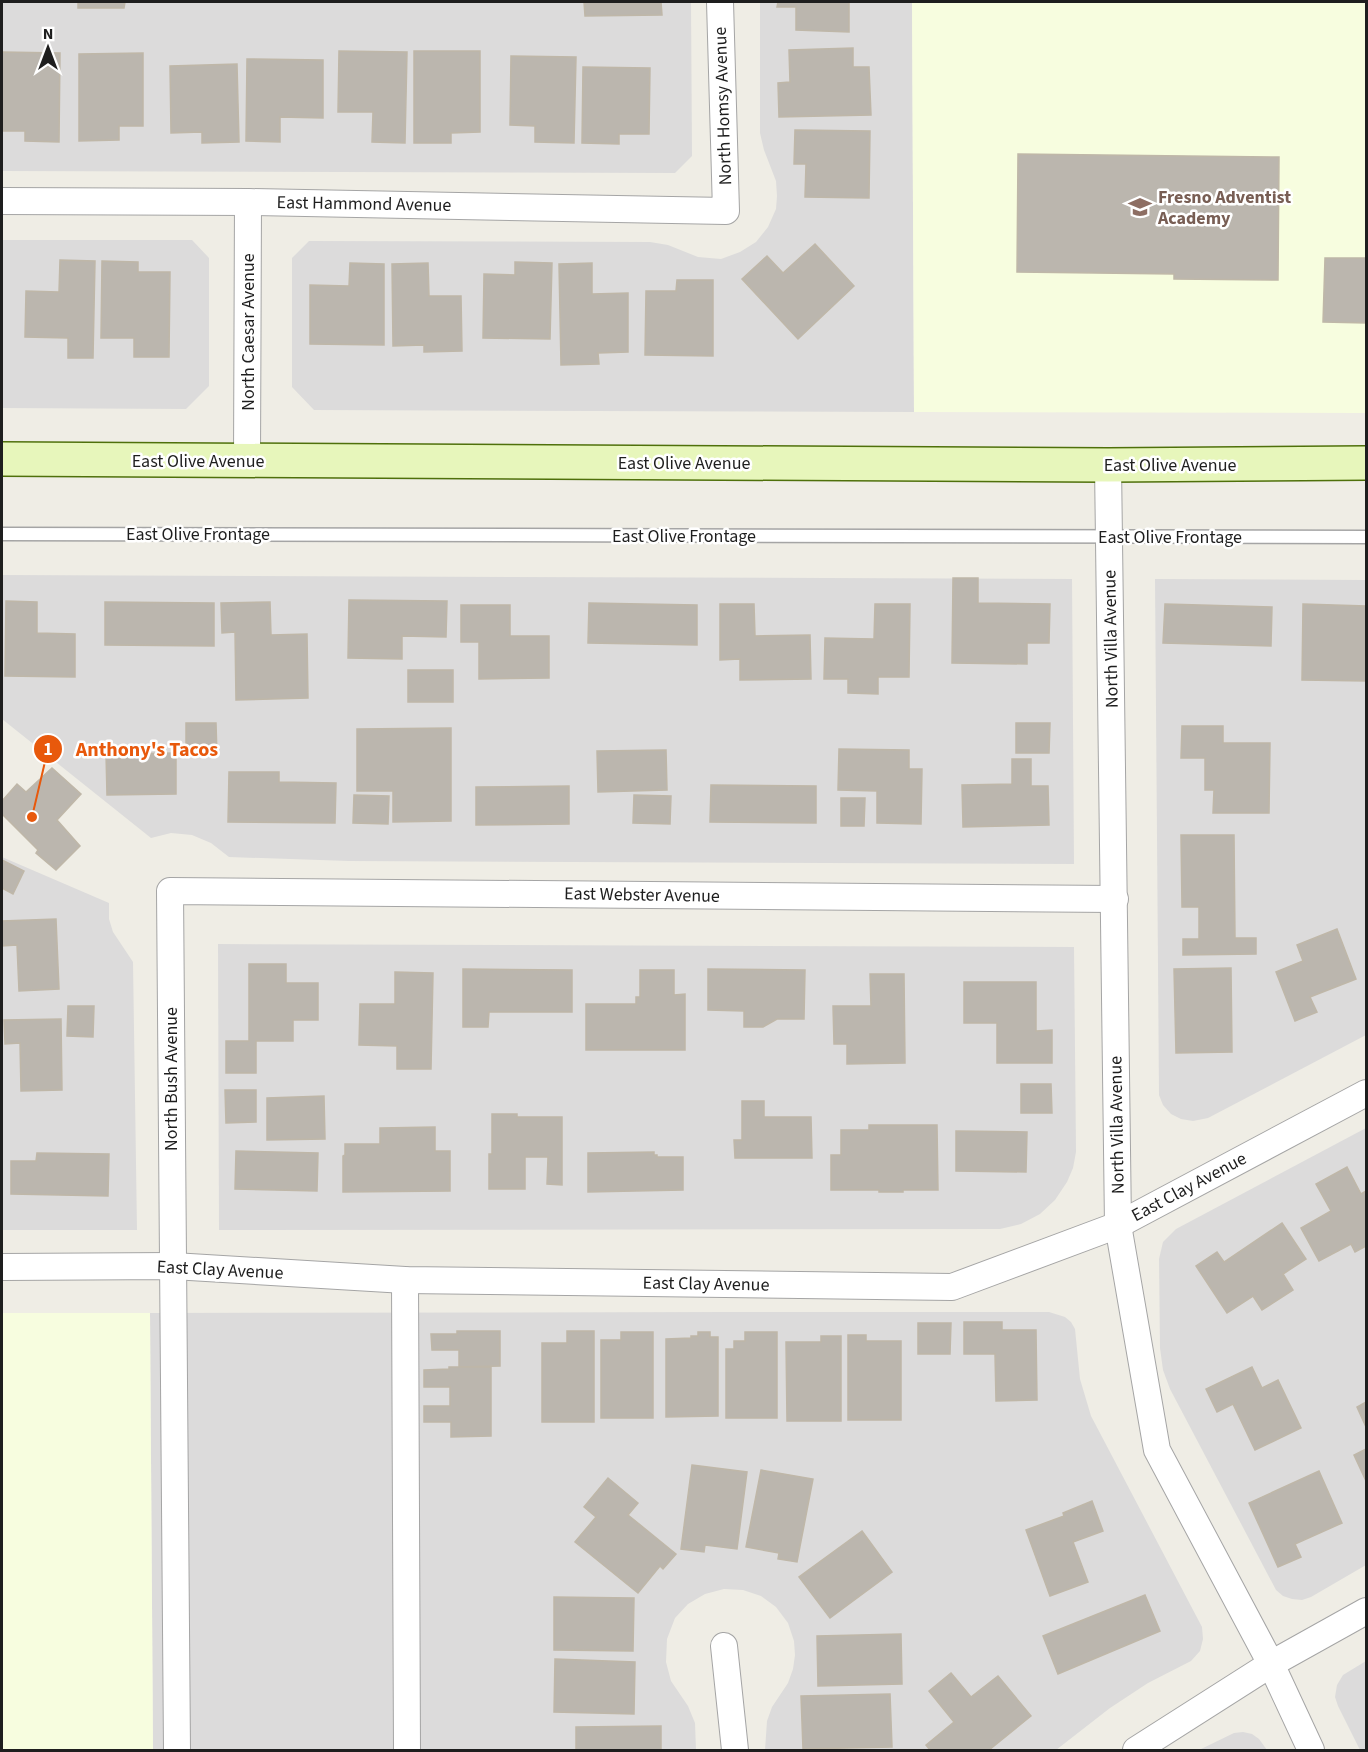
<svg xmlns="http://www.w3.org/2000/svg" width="1368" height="1752" font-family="'Source Sans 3',sans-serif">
  <rect width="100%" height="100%" fill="#efede5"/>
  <g fill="#dcdbdb">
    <polygon points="2,2 691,2 692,156 675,173 2,171"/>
    <polygon points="760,2 912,2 914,412 314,410 292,387 292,258 309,241 650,242 668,245 698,257 721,259 740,252 756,242 768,227 776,209 777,196 776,181 764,150 760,133"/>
    <polygon points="2,240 192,240 209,258 209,386 186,409 2,408"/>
    <polygon points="2,575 1072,579 1074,864 349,861 229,857 211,843 192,835 171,833 151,838 2,719"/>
    <polygon points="1155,579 1366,580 1366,1035 1208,1118 1193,1121 1181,1119 1171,1114 1163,1105 1159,1095"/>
    <polygon points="2,857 109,903 109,919 113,932 133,962 137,1230 2,1230"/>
    <polygon points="218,944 1074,947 1076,1152 1073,1168 1067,1182 1055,1200 1040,1214 1021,1224 1000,1229 219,1230"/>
    <polygon points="1366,1128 1366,1565 1311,1597 1302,1600 1292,1599 1283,1596 1276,1590 1170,1389 1163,1370 1160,1348 1159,1259 1163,1242 1176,1229"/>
    <polygon points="728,1312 1049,1312 1065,1317 1071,1322 1075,1329 1080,1379 1091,1416 1202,1627 1203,1639 1200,1651 1191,1661 1148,1683 1110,1708 1056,1750 765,1750 767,1721 772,1707 788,1683 793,1669 795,1655 794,1641 788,1623 776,1607 761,1596 743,1590 724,1589 705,1594 688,1604 675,1618 667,1639 666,1662 671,1681 688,1706 695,1723 696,1750 153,1750 150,1313"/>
    <polygon points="1366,1661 1366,1750 1360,1750 1338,1706 1335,1697 1337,1685 1343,1675"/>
    <polygon points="1243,1732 1252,1734 1259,1739 1267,1750 1199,1750 1234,1733"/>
  </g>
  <g fill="#f7fddf">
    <polygon points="912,2 1366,2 1366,413 914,412"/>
    <polygon points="2,1313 150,1313 153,1750 2,1750"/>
  </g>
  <g fill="#bbb6ae" stroke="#bfb7a8" stroke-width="1.5">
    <polygon points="78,2 125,2 124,8 78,8"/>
    <polygon points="584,2 661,2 662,15 585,16"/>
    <polygon points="778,2 849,2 849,32 796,30 796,7 777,7"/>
    <polygon points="853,48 853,67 869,67 871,115 779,117 778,83 790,82 789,50"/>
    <polygon points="339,51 407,52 405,143 372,142 373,112 338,112"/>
    <polygon points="414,51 480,51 480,132 451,133 451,143 414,143"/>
    <polygon points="2,52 60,53 59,142 25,141 25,131 2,131"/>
    <polygon points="143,53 143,126 119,126 119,140 79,141 79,54"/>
    <polygon points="511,56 576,57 574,143 535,142 535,126 510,125"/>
    <polygon points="247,59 323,60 323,118 280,117 280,142 246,141"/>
    <polygon points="237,64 239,142 202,143 202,132 171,133 170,66"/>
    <polygon points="583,67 650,68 649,134 619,134 619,144 582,143"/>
    <polygon points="795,130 870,131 869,198 805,197 806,164 794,164"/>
    <polygon points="1018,154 1279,157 1278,280 1174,279 1174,274 1017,272"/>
    <polygon points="815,244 854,286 798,339 742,279 767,256 783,273"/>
    <polygon points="1325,258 1366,258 1366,323 1323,322"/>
    <polygon points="60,260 95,261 93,358 68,358 68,338 25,337 26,291 59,292"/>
    <polygon points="102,261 138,262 138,272 170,272 169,357 134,357 134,338 101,338"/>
    <polygon points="515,262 552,263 550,339 483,338 484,274 515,275"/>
    <polygon points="350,263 384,264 384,345 310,344 310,285 349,286"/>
    <polygon points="428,263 429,296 461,296 462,351 424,352 424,345 393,346 392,264"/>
    <polygon points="592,263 592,294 628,293 628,352 598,353 599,364 561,365 559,264"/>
    <polygon points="677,280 713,280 713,356 645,355 646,291 676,291"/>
    <polygon points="953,578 978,578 978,603 1050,604 1049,643 1027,643 1027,664 952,663"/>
    <polygon points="349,600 447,601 446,637 402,636 402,659 348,658"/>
    <polygon points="6,601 37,602 37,633 75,634 75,677 5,676"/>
    <polygon points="105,602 214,603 214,646 105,645"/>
    <polygon points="270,602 271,635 307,634 308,698 236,700 235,632 222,633 221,603"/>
    <polygon points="589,603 697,605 697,645 588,643"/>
    <polygon points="720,604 754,604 755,636 810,635 811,679 740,680 740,659 720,660"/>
    <polygon points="875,604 910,604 909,677 878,677 878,694 848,693 848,679 824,679 825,638 874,639"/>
    <polygon points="1165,604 1272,607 1271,646 1163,643"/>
    <polygon points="1303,604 1366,606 1366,681 1302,680"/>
    <polygon points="461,605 510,605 510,636 549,636 549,678 479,679 479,642 461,642"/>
    <rect x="408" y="670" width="45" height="32"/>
    <polygon points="186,723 216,723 217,756 186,756"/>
    <polygon points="1016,723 1050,723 1049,753 1016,753"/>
    <polygon points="1182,726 1223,726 1223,743 1270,743 1269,813 1213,813 1214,790 1205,790 1205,758 1181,758"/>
    <polygon points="451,728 451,821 393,822 393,791 357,791 357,729"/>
    <polygon points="839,749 909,750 909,769 922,769 921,824 877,823 877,791 838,790"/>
    <polygon points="666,750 667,790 598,792 597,751"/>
    <polygon points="176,753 176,794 107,795 106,754"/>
    <polygon points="1012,759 1031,759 1031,786 1048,786 1049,825 963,827 962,785 1012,784"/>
    <polygon points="52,768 81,794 57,820 80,846 56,870 36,853 38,850 2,814 2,801 17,784 26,792"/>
    <polygon points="229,772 279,772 279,782 336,783 335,823 228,822"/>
    <polygon points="711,785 816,786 816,823 710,822"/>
    <polygon points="569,786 569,824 476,825 476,787"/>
    <polygon points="354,795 389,796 388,824 353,823"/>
    <polygon points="634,795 671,796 670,824 633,823"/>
    <polygon points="841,798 865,798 864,826 841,826"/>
    <polygon points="1181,835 1234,835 1235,938 1256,938 1256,954 1183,955 1183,939 1199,939 1199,907 1182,907"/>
    <polygon points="2,860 24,871 13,894 2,888"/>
    <polygon points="56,919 59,989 19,991 17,945 2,946 2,921"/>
    <polygon points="1337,929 1356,979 1310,997 1317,1012 1295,1021 1276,972 1303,961 1297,945"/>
    <polygon points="249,964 286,964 286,983 318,983 318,1020 293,1020 293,1041 256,1041 256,1073 226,1073 226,1041 249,1041"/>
    <polygon points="1231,968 1232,1052 1176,1053 1174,969"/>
    <polygon points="463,969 572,970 572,1012 489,1012 488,1027 463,1027"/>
    <polygon points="708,969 805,970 804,1019 777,1019 763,1027 744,1027 744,1011 708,1010"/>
    <polygon points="640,970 674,970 674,995 685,994 685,1050 586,1050 586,1004 636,1004 636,997 640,997"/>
    <polygon points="395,972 433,973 431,1069 397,1069 397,1046 359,1045 360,1004 395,1004"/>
    <polygon points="870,974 904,974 905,1063 847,1064 847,1044 834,1044 833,1006 871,1006"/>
    <polygon points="964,982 1036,982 1036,1031 1052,1030 1052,1063 997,1063 997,1023 964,1023"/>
    <polygon points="68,1006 94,1006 93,1037 67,1036"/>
    <polygon points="61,1019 62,1090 21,1091 20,1043 5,1044 4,1020"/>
    <polygon points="1021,1084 1051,1084 1052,1113 1021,1113"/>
    <polygon points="225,1090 256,1090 256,1122 226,1123"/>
    <polygon points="324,1096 325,1139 267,1140 267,1098"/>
    <polygon points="742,1101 764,1101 764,1117 811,1117 812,1158 735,1158 734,1140 742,1140"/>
    <polygon points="492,1114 517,1114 517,1117 562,1117 562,1185 547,1184 548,1157 525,1157 525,1189 489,1189 489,1154 492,1154"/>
    <polygon points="869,1125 937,1125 938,1190 903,1190 903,1192 879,1192 879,1190 831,1190 831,1155 841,1155 841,1130 869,1130"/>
    <polygon points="435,1127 435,1151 450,1151 450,1191 343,1192 343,1156 345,1155 345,1144 380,1144 380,1128"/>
    <polygon points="956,1131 1027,1132 1026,1172 956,1171"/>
    <polygon points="236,1151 318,1153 317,1191 235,1189"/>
    <polygon points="654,1152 654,1155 657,1155 657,1157 683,1157 683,1190 588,1192 588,1153"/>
    <polygon points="37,1153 109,1154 108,1196 11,1194 11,1161 36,1161"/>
    <polygon points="1347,1167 1361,1194 1366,1191 1366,1246 1355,1252 1351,1244 1319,1261 1301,1228 1331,1211 1316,1184"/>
    <polygon points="1282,1223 1306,1259 1283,1274 1293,1290 1262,1310 1253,1296 1227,1313 1196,1266 1217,1252 1224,1262"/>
    <polygon points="964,1322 1002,1322 1002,1330 1036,1330 1037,1400 996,1401 995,1354 964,1354"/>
    <polygon points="918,1323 951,1323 950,1354 918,1354"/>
    <polygon points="457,1331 500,1331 500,1366 459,1367 459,1350 432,1350 431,1334 457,1334"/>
    <polygon points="567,1331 594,1331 594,1422 542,1422 542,1343 567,1343"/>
    <polygon points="621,1332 653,1332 653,1418 601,1418 601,1340 621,1340"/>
    <polygon points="698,1332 710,1332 710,1337 718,1337 718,1416 666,1417 666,1339 691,1338 691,1336 698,1336"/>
    <polygon points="745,1332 777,1332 777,1418 726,1418 726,1349 734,1349 734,1341 745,1341"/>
    <polygon points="848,1335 866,1335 866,1341 901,1341 901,1420 848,1420"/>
    <polygon points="821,1336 841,1336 841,1421 787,1421 786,1342 821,1342"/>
    <polygon points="449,1367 491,1367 491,1436 451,1437 451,1422 424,1422 424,1406 450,1406 450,1387 424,1387 424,1370 449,1369"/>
    <polygon points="1252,1367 1262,1388 1278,1380 1301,1428 1255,1450 1233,1404 1217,1412 1206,1389"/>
    <polygon points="1366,1402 1366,1427 1357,1407"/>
    <polygon points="1366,1449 1366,1481 1354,1455"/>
    <polygon points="692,1465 747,1472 737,1549 705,1545 704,1552 681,1549"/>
    <polygon points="761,1470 813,1479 797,1562 778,1559 779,1553 746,1547"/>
    <polygon points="1319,1471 1342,1523 1295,1544 1301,1557 1278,1567 1249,1503"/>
    <polygon points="608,1478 638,1503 628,1515 676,1554 663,1569 660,1566 638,1593 575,1542 596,1517 584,1507"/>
    <polygon points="1092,1501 1103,1531 1073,1542 1088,1582 1050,1596 1026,1530 1064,1516 1063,1513"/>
    <polygon points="862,1531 892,1572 830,1618 799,1577"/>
    <polygon points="1145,1595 1160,1631 1058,1674 1043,1636"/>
    <polygon points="554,1597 634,1598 633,1651 554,1650"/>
    <polygon points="901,1634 902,1684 818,1686 817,1636"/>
    <polygon points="555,1659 635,1662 634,1714 554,1712"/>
    <polygon points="951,1673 971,1697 998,1676 1031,1716 989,1750 930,1750 926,1745 954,1722 929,1691"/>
    <polygon points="890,1694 892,1747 803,1749 801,1696"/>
    <polygon points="661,1726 661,1750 576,1750 576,1727"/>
  </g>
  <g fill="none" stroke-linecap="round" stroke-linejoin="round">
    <g stroke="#a5a5a5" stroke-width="15">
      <polyline id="lane" points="2,534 1366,537"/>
    </g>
    <g stroke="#a5a5a5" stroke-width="28">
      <g id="street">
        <polyline points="2,201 248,202 726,211 720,2"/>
        <polyline points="247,461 248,202"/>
        <polyline points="1108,465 1118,1225 1157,1450 1271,1664 1311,1750"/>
        <polyline points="2,1267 173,1266 405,1280 952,1287 1118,1225 1366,1093"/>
        <polyline points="405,1280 407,1750"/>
        <polyline points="724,1646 735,1750"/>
        <polyline points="177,1750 170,891 1115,899"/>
        <polyline points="1136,1750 1271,1664 1366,1611"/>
      </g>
    </g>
    <g stroke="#4f700b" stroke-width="36">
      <polyline id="secondary" points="2,459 1108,465 1366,463"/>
    </g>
    <use href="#lane" stroke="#fff" stroke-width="12"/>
    <use href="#street" stroke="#fff" stroke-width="26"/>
    <use href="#secondary" stroke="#e7f6bb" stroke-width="33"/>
  </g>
  <defs>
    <g id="school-bare" transform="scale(1.8)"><path d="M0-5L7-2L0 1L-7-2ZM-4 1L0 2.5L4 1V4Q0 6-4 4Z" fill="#8d6e63" stroke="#fff" stroke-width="2.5" paint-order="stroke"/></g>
  </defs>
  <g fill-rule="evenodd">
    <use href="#school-bare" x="1140" y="207"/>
  </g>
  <g text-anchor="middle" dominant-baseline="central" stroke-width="5" stroke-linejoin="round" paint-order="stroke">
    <g font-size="18" fill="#1e1e1e" stroke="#fff">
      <text transform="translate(723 106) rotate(-92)">North Homsy Avenue</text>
      <text transform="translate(364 204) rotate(1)">East Hammond Avenue</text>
      <text transform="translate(248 332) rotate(-90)">North Caesar Avenue</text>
      <text x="198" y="461">East Olive Avenue</text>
      <text x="684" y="463">East Olive Avenue</text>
      <text x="1170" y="465">East Olive Avenue</text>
      <text x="198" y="534">East Olive Frontage</text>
      <text x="684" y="536">East Olive Frontage</text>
      <text x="1170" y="537">East Olive Frontage</text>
      <text transform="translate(1111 639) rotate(-91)">North Villa Avenue</text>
      <text transform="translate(642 895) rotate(1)">East Webster Avenue</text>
      <text transform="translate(171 1079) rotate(-90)">North Bush Avenue</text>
      <text transform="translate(1117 1125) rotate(-91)">North Villa Avenue</text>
      <text transform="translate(1189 1187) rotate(-28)">East Clay Avenue</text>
      <text transform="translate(220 1270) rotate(3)">East Clay Avenue</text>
      <text transform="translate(706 1284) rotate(1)">East Clay Avenue</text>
    </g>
    <g font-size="18" font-weight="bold" fill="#785e54" stroke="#fff" text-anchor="start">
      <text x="1158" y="197">Fresno Adventist<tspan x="1158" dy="21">Academy</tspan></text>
    </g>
  </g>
  <path fill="none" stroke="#e8590c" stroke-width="2" d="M32 817L48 749"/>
  <g fill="#e8590c" stroke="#fff" stroke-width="2">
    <circle cx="32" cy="817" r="6"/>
    <circle cx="48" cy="749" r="15"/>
  </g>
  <g font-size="18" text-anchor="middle" font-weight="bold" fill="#fff">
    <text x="48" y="755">1</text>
  </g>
  <g font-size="20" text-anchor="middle" font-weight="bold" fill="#e8590c" stroke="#fff" stroke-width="5" stroke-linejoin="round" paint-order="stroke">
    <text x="147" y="756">Anthony's Tacos</text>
  </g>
  <rect width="1368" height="1752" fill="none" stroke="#1e1e1e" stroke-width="6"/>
  <g transform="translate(48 48)" stroke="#ffffff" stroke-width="4.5" paint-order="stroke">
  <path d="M0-4.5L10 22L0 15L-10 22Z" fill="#1e1e1e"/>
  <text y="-9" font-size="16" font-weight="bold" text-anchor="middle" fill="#1e1e1e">N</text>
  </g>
</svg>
